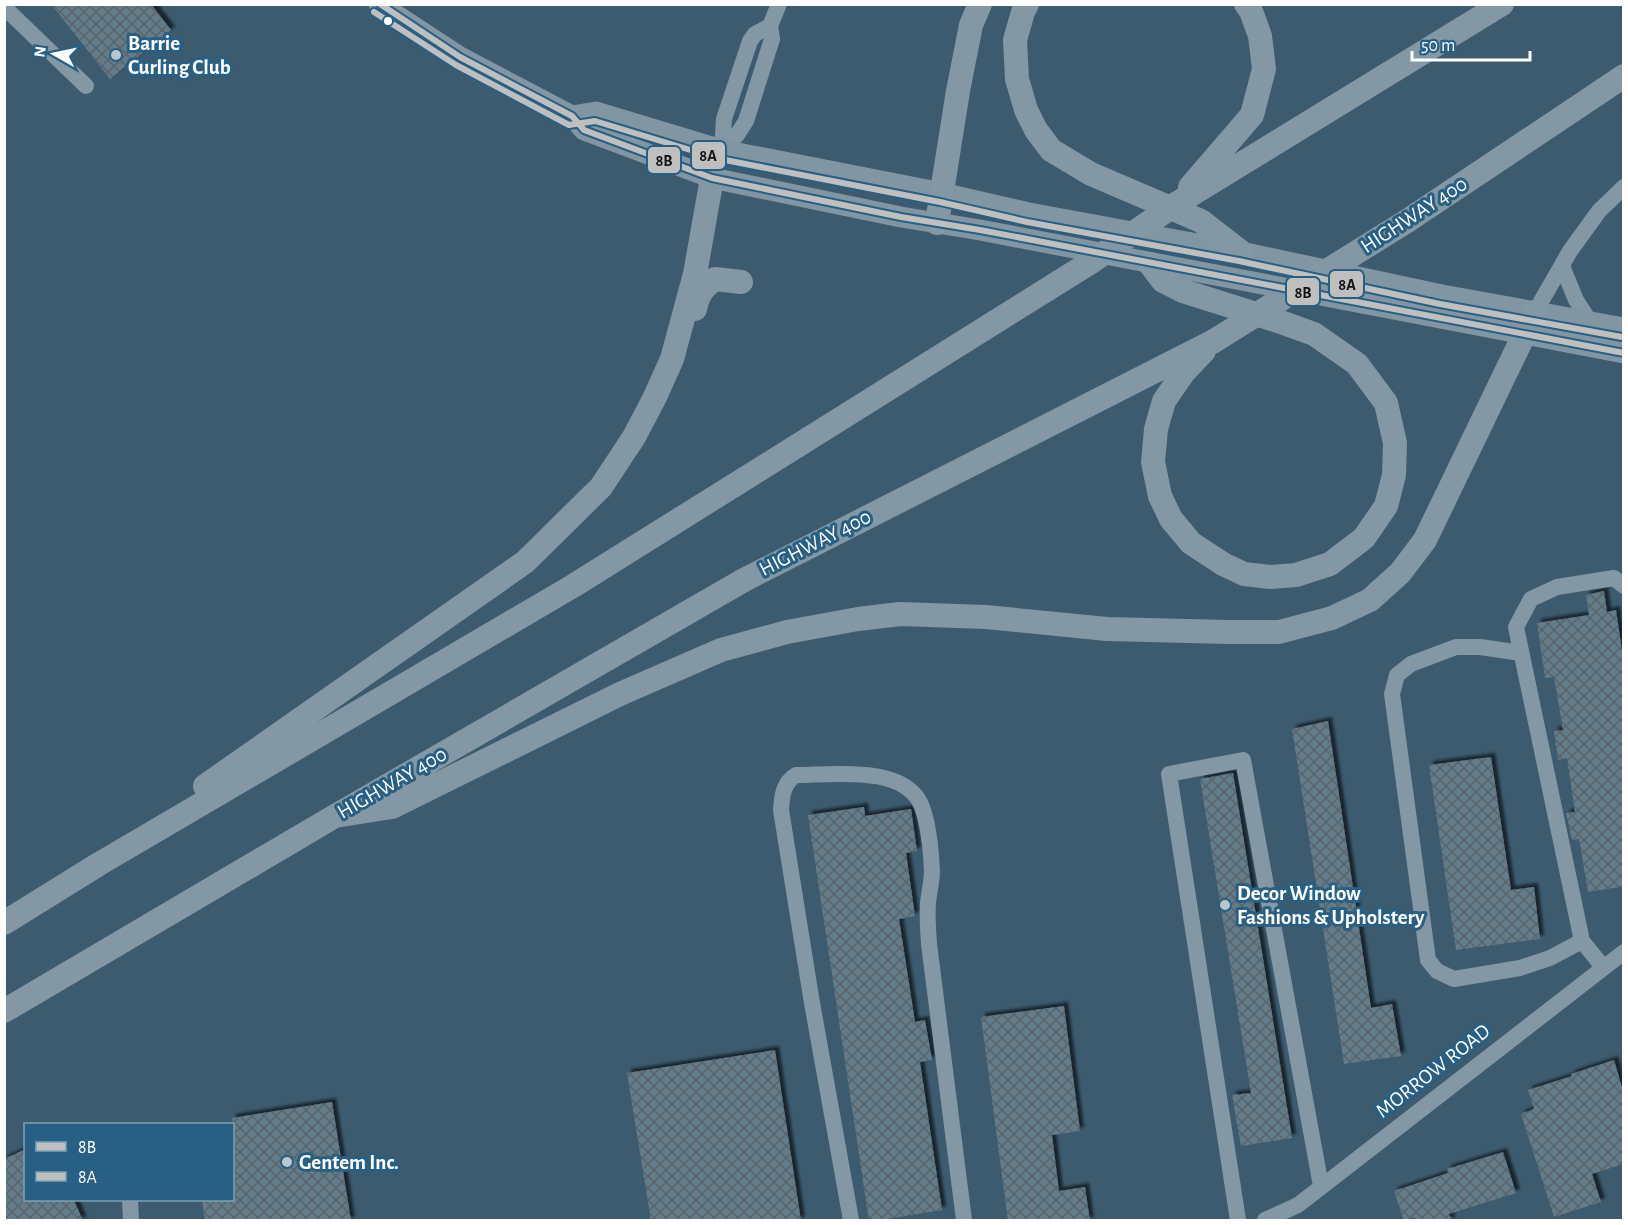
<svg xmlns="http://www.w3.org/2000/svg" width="1628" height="1225" font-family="'Alegreya Sans',sans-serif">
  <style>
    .building { fill: url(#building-cross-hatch); filter: url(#shadow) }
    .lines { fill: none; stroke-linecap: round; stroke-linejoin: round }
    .minor { stroke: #8397a5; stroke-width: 16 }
    .major { stroke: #8196a2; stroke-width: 21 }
    .highway { stroke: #8397a4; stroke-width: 24 }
    .highway-bridge { stroke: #8397a4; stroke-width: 24 }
    .bus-1-casing { stroke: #276084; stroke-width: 10 }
    .bus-2-casing { stroke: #276084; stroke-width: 10 }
    .bus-1 { stroke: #bfbfbf; stroke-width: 6 }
    .bus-2 { stroke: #bfbfbf; stroke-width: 6 }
    .bus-dot { fill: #fff; stroke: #276084; stroke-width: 2 }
    .poi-dot { fill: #bbc6cd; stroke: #276084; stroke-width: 2 }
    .labels { text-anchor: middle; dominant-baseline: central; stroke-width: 6; stroke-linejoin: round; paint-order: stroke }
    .poi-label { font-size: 21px; font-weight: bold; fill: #fff; stroke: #276084; text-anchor: start }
    .street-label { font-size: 21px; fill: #fff; stroke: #276084 }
    .line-badge { stroke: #276084; stroke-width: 2 }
    .pale-badge-label { font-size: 16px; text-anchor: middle; font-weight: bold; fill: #111 }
  </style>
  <defs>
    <pattern id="building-cross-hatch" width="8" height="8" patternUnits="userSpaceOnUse" patternTransform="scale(1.5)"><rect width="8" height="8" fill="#647b8a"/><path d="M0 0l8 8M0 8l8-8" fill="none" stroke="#58646b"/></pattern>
    <filter id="shadow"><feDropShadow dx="4" dy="-4" stdDeviation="1.5" flood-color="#0009"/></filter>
  </defs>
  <rect width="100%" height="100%" fill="#3c5b6f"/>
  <!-- building -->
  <path class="building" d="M51 4H151L171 30 110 79Z
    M1604 591 1607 612 1616 610 1623 658V884L1620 887 1588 892 1579 839 1572 840 1566 813 1575 812 1567 758 1558 760 1554 731 1563 730 1554 677 1545 678 1537 623 1589 615 1586 595Z
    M1328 721 1371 1008 1392 1004 1401 1056 1344 1064 1292 729Z
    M1491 757 1511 890 1534 887 1540 939 1456 950 1429 765Z
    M1233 773 1292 1138 1241 1146 1232 1095 1251 1093 1200 779Z
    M864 807 865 816 911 809 917 851 906 853 915 916 899 919 915 1022 925 1020 932 1060 920 1062 942 1210 875 1221H869L808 815Z
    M1064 1006 1080 1131 1052 1135 1059 1191 1085 1187 1090 1221H1008L981 1017Z
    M775 1050 801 1221H651L627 1073Z
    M1614 1060 1623 1091V1164L1592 1174 1601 1202 1554 1217 1521 1114 1534 1109 1528 1090 1572 1076 1571 1074Z
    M332 1102 351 1221H205L202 1200H232V1118Z
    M26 1149V1200H74L83 1221H4V1159Z
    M1503 1152 1516 1193 1449 1214 1452 1221H1416L1415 1217 1404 1221 1394 1191 1448 1173 1447 1169Z"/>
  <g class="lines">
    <!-- minor -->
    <path class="minor" d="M4 7 86 86
      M722 150 737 135 746 121 772 39 770 26 779 4
      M712 178 722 150 724 119 750 41 755 34 770 26
      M1562 266 1576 300 1590 322
      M1535 312 1570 251 1599 211 1624 187
      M1521 653 1480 647H1456L1411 664 1397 675 1392 694 1428 960 1437 971 1454 979 1520 968 1550 958 1582 941
      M1603 967 1582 941 1516 627 1531 599 1557 587 1614 578 1624 586
      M130 1200 131 1220
      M851 1220 812 1003 781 810C782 796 783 783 796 775 832 775 906 764 922 807 929 826 931 850 932 871 932 881 929 892 928 903 927 917 928 930 929 944L964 1220
      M1238 1220 1169 774 1243 760 1321 1186
      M1265 1220 1298 1205 1624 952"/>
    <!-- major -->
    <path class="major" d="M379 4 460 57 572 116 584 130 712 178 901 217 980 230 1624 353
      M572 116 596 112 722 150 942 193 1029 213 1241 252 1442 295 1624 328"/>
    <!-- highway -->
    <path class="highway" d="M1027 4 1023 12 1015 40 1017 79 1026 110 1036 130 1051 150 1091 174 1201 221 1241 252
      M1190 187 1252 115 1264 69 1260 36 1251 11 1246 4
      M1176 204 1502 4
      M1407 221 1624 76
      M937 223 958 91 971 25 980 4
      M1150 264 1163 281 1183 291 1278 321 1314 334 1357 364 1386 403 1395 443 1394 475 1386 506 1364 538 1330 564 1296 575 1270 577 1244 574 1223 564 1191 543 1171 519 1160 496 1153 462 1156 429 1164 401 1184 372 1204 351
      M695 309C698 295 703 287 715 279L741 282
      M205 786 525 562 601 487 634 437 654 399 672 359 695 274 712 178
      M335 816 392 807 620 694 721 650 787 632 858 619 900 614 986 617 1107 629 1228 632H1279L1332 618 1370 600 1400 573 1425 540 1535 312
      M4 923 99 864 573 586 1091 262
      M4 1011 335 816 744 580 1214 341"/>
    <!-- highway-bridge -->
    <path class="highway-bridge" d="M1091 262 1176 204
      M1214 341 1407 221"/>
    <!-- bus-1 casing -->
    <g class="bus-1-casing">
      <path id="bus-1" d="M380 4 460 57 572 116 584 130 712 178 901 217 980 230 1624 353"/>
    </g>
    <!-- bus-2 casing -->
    <g class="bus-2-casing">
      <path id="bus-2" d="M374 12 456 65 569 125 595 121 720 159 940 202 1027 222 1239 261 1440 304 1622 337"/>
    </g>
    <!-- bus-1 -->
    <use href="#bus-1" class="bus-1"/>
    <!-- bus-2 -->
    <use href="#bus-2" class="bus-2"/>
  </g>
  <!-- markers -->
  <circle class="bus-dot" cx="388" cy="21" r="5"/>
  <g class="poi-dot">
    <circle cx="116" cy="55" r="6"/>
    <circle cx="1225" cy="905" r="6"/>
    <circle cx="287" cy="1162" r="6"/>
  </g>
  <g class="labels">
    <!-- poi labels -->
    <g class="poi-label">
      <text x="128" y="43">Barrie<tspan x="128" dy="24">Curling Club</tspan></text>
      <text x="1237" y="893">Decor Window<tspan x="1237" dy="24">Fashions &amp; Upholstery</tspan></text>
      <text x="299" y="1162">Gentem Inc.</text>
    </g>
    <!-- street labels -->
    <g class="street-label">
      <text transform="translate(1414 215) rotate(-33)">HIGHWAY 400</text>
      <text transform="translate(815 543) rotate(-27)">HIGHWAY 400</text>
      <text transform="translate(392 783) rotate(-30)">HIGHWAY 400</text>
      <text transform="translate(1433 1071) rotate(-38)">MORROW ROAD</text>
    </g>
  </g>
  <g class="line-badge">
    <rect x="691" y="141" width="35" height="29" rx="6" fill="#bfbfbf"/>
    <rect x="647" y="146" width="34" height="28" rx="6" fill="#bfbfbf"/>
    <rect x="1329" y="270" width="35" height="28" rx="6" fill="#bfbfbf"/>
    <rect x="1286" y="277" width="34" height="29" rx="6" fill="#bfbfbf"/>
  </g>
  <g class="pale-badge-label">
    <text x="708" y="161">8A</text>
    <text x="664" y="166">8B</text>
    <text x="1347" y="290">8A</text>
    <text x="1303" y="298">8B</text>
  </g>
  <!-- border -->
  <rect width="1628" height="1225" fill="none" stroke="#ffffff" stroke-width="12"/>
  <!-- legend -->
  <rect x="24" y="1123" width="210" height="78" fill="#276084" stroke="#7da0b5" stroke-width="1.5"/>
  <rect x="36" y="1142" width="30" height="9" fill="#bfbfbf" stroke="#7da0b5" stroke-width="1.5"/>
  <text x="78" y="1153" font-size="18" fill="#ffffff">8B</text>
  <rect x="36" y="1172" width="30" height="9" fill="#bfbfbf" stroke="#7da0b5" stroke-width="1.5"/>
  <text x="78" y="1183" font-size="18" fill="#ffffff">8A</text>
  <!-- north arrow -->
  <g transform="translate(54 54) rotate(279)" stroke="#276084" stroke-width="4.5" paint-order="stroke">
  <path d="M0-4.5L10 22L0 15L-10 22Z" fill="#ffffff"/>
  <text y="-9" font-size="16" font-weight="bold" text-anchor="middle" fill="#ffffff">N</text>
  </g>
  <!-- scale -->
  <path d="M1412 51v9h118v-9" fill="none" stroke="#ffffff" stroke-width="3"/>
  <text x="1421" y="51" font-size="18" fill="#ffffff" stroke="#276084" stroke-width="4.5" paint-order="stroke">50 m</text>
</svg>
